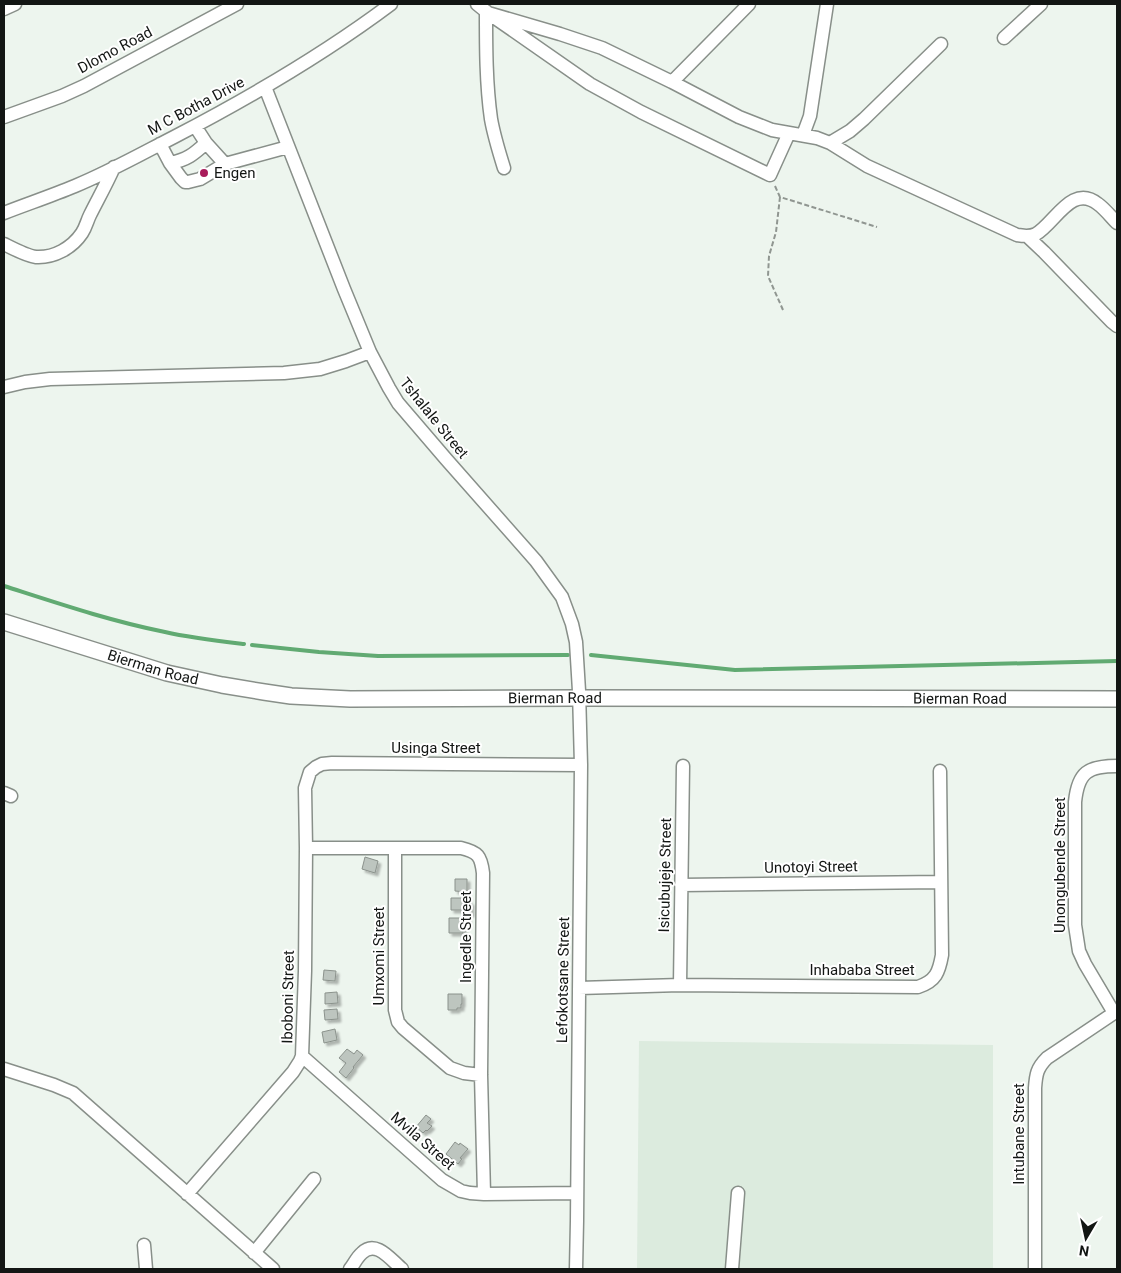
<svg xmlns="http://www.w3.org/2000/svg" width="1121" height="1273" font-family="Roboto,sans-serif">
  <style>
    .built { fill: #dcebde }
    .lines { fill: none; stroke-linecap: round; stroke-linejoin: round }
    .stream { stroke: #61aa72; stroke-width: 4 }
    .building { fill: #bdc5bf; stroke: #8b928c; filter: url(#shadow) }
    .minor-casing { stroke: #888f89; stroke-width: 15 }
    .major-casing { stroke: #888f89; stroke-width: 18 }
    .path { stroke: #909691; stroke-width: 2; stroke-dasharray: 5 2.5; stroke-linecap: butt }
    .minor { stroke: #fff; stroke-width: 12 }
    .major { stroke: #fff; stroke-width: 15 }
    .poi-dot { fill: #a91c5b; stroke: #fff; stroke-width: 2 }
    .labels { text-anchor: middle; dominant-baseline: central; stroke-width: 4; stroke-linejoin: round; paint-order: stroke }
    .street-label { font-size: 15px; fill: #131614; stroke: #fff }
    .poi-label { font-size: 15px; fill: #131614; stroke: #fff; text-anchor: start }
  </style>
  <defs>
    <filter id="shadow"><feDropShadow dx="3" dy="3" stdDeviation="1" flood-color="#0004"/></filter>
  </defs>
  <rect width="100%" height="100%" fill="#edf5ee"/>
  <!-- built -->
  <path class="built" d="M639 1041 993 1045V1269H637Z"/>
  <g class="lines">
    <!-- stream -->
    <path class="stream" d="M4 586C57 603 110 621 165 632 191 638 218 641 244 644
      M252 645 319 652 378 656 568 655
      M591 655 735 670 1117 661"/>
  </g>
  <!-- building -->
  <path class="building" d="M365 857 378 861 375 873 362 869Z
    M455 879H467V892L455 891Z
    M463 897H468V902H471V914H462V910H451V898H463Z
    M449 918H468V925H465V929H463V933H449Z
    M324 970 336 971 335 981 323 980Z
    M337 992 338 1003 325 1004V993Z
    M448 994H462V1004H461V1008H457V1010H448Z
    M337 1009 338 1019 325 1020 324 1010Z
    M335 1029 337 1040 324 1043 322 1032Z
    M347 1049 354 1054 357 1050 363 1055 353 1067 354 1068 346 1078 339 1072 346 1063 339 1058Z
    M426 1115 431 1119 427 1123 432 1126 427 1131 426 1130 423 1133 416 1127Z
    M455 1142 459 1145 460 1143 468 1149 460 1158 462 1159 458 1164 446 1154Z"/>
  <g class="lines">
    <!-- minor casing -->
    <g class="minor-casing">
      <path id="minor" d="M477 4 488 13 590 84 641 112 770 175 789 133
        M4 9 15 4
        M486 11C486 47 486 84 491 119 494 136 499 152 504 168
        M488 13 560 34 602 48 672 82 739 117 772 130 817 138 830 143 867 166 1017 235C1023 236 1030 237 1036 234 1055 223 1072 183 1098 204 1105 209 1111 217 1117 223
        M1004 38 1041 4
        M672 82 749 4
        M265 87 344 289 370 352 389 388 398 403 446 459 536 561 562 597 572 624 576 642 579 691 581 765 577 1221 576 1269
        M4 117 62 96 84 86 237 4
        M195 126 206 143 225 164
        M803 135 810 116 827 4
        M830 143 850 131 864 119 941 44
        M160 144 170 163 181 178 185 182H188L200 179 225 164 288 147
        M170 163C187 160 194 154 206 143
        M4 213C27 204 51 196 75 186 109 172 141 154 174 137 249 98 323 55 391 4
        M1027 236 1044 252 1112 322 1117 326
        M4 244C12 248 27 256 36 257 54 258 72 248 82 233 86 227 87 221 90 215 98 199 107 183 114 167
        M4 387 25 382 50 379 284 373 320 369 346 361 370 352
        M4 793 11 796
        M306 848H461C478 852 481 856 483 873L481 1075 484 1194
        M395 848V1010L398 1022 403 1028 450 1068 464 1073 481 1075
        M681 885 941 882
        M680 985 683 766
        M579 988 680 985 918 987C936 981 939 972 942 955L940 771
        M1114 1013 1085 964 1079 951 1075 925V802C1078 772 1088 766 1117 766
        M302 1056 442 1180 461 1191 470 1193 484 1194 577 1193
        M4 1069 54 1085 73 1093 273 1269
        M187 1194 293 1072 300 1061 302 1056 305 971 306 848 305 788 310 772 316 767 322 764 332 763 581 765
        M144 1245 146 1269
        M254 1253 314 1179
        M350 1269C354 1264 357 1257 362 1253 376 1239 391 1260 402 1269
        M732 1269 738 1193
        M1035 1269V1088C1036 1074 1037 1068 1047 1058L1117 1011"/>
    </g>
    <!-- major casing -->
    <g class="major-casing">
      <g id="major">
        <path id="s1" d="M4 622 167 673 222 685 264 692 291 696 350 699 579 698 1117 699"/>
      </g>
    </g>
    <!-- path -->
    <path class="path" d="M775 186 780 197 877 227
      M780 197 776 232 769 256 768 276 783 310"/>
    <!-- minor -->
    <use href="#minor" class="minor"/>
    <!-- major -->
    <use href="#major" class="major"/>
  </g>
  <!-- markers -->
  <circle class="poi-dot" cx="204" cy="173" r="5"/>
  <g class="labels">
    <!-- street labels -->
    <g class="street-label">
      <text transform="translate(115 50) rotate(-28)">Dlomo Road</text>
      <text transform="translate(196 106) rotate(-28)">M C Botha Drive</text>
      <text transform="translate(434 418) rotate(51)">Tshalale Street</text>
      <text stroke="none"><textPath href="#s1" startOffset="156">Bierman Road</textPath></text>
      <text stroke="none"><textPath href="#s1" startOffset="561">Bierman Road</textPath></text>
      <text stroke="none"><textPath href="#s1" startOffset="966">Bierman Road</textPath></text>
      <text x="436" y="748">Usinga Street</text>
      <text transform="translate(1060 865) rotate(-90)">Unongubende Street</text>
      <text transform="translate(811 867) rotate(-1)">Unotoyi Street</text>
      <text transform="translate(665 875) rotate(-89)">Isicubujeje Street</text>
      <text transform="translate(466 937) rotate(-90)">Ingedle Street</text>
      <text transform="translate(379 956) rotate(-90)">Umxomi Street</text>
      <text x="862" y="970">Inhababa Street</text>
      <text transform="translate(563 980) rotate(-89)">Lefokotsane Street</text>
      <text transform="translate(288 997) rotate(-89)">Iboboni Street</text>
      <text transform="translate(1019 1134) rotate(-90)">Intubane Street</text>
      <text transform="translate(423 1141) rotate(41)">Mvila Street</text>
    </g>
    <!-- poi labels -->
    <g class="poi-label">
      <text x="214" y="173">Engen</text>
    </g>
  </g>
  <!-- border -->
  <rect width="1121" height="1273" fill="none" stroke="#131614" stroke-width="10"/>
  <!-- north arrow -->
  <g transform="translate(1086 1238) rotate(189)" stroke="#ffffff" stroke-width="4" paint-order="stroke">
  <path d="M0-4L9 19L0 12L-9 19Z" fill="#131614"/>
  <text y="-8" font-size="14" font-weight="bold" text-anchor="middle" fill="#131614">N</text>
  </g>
</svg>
